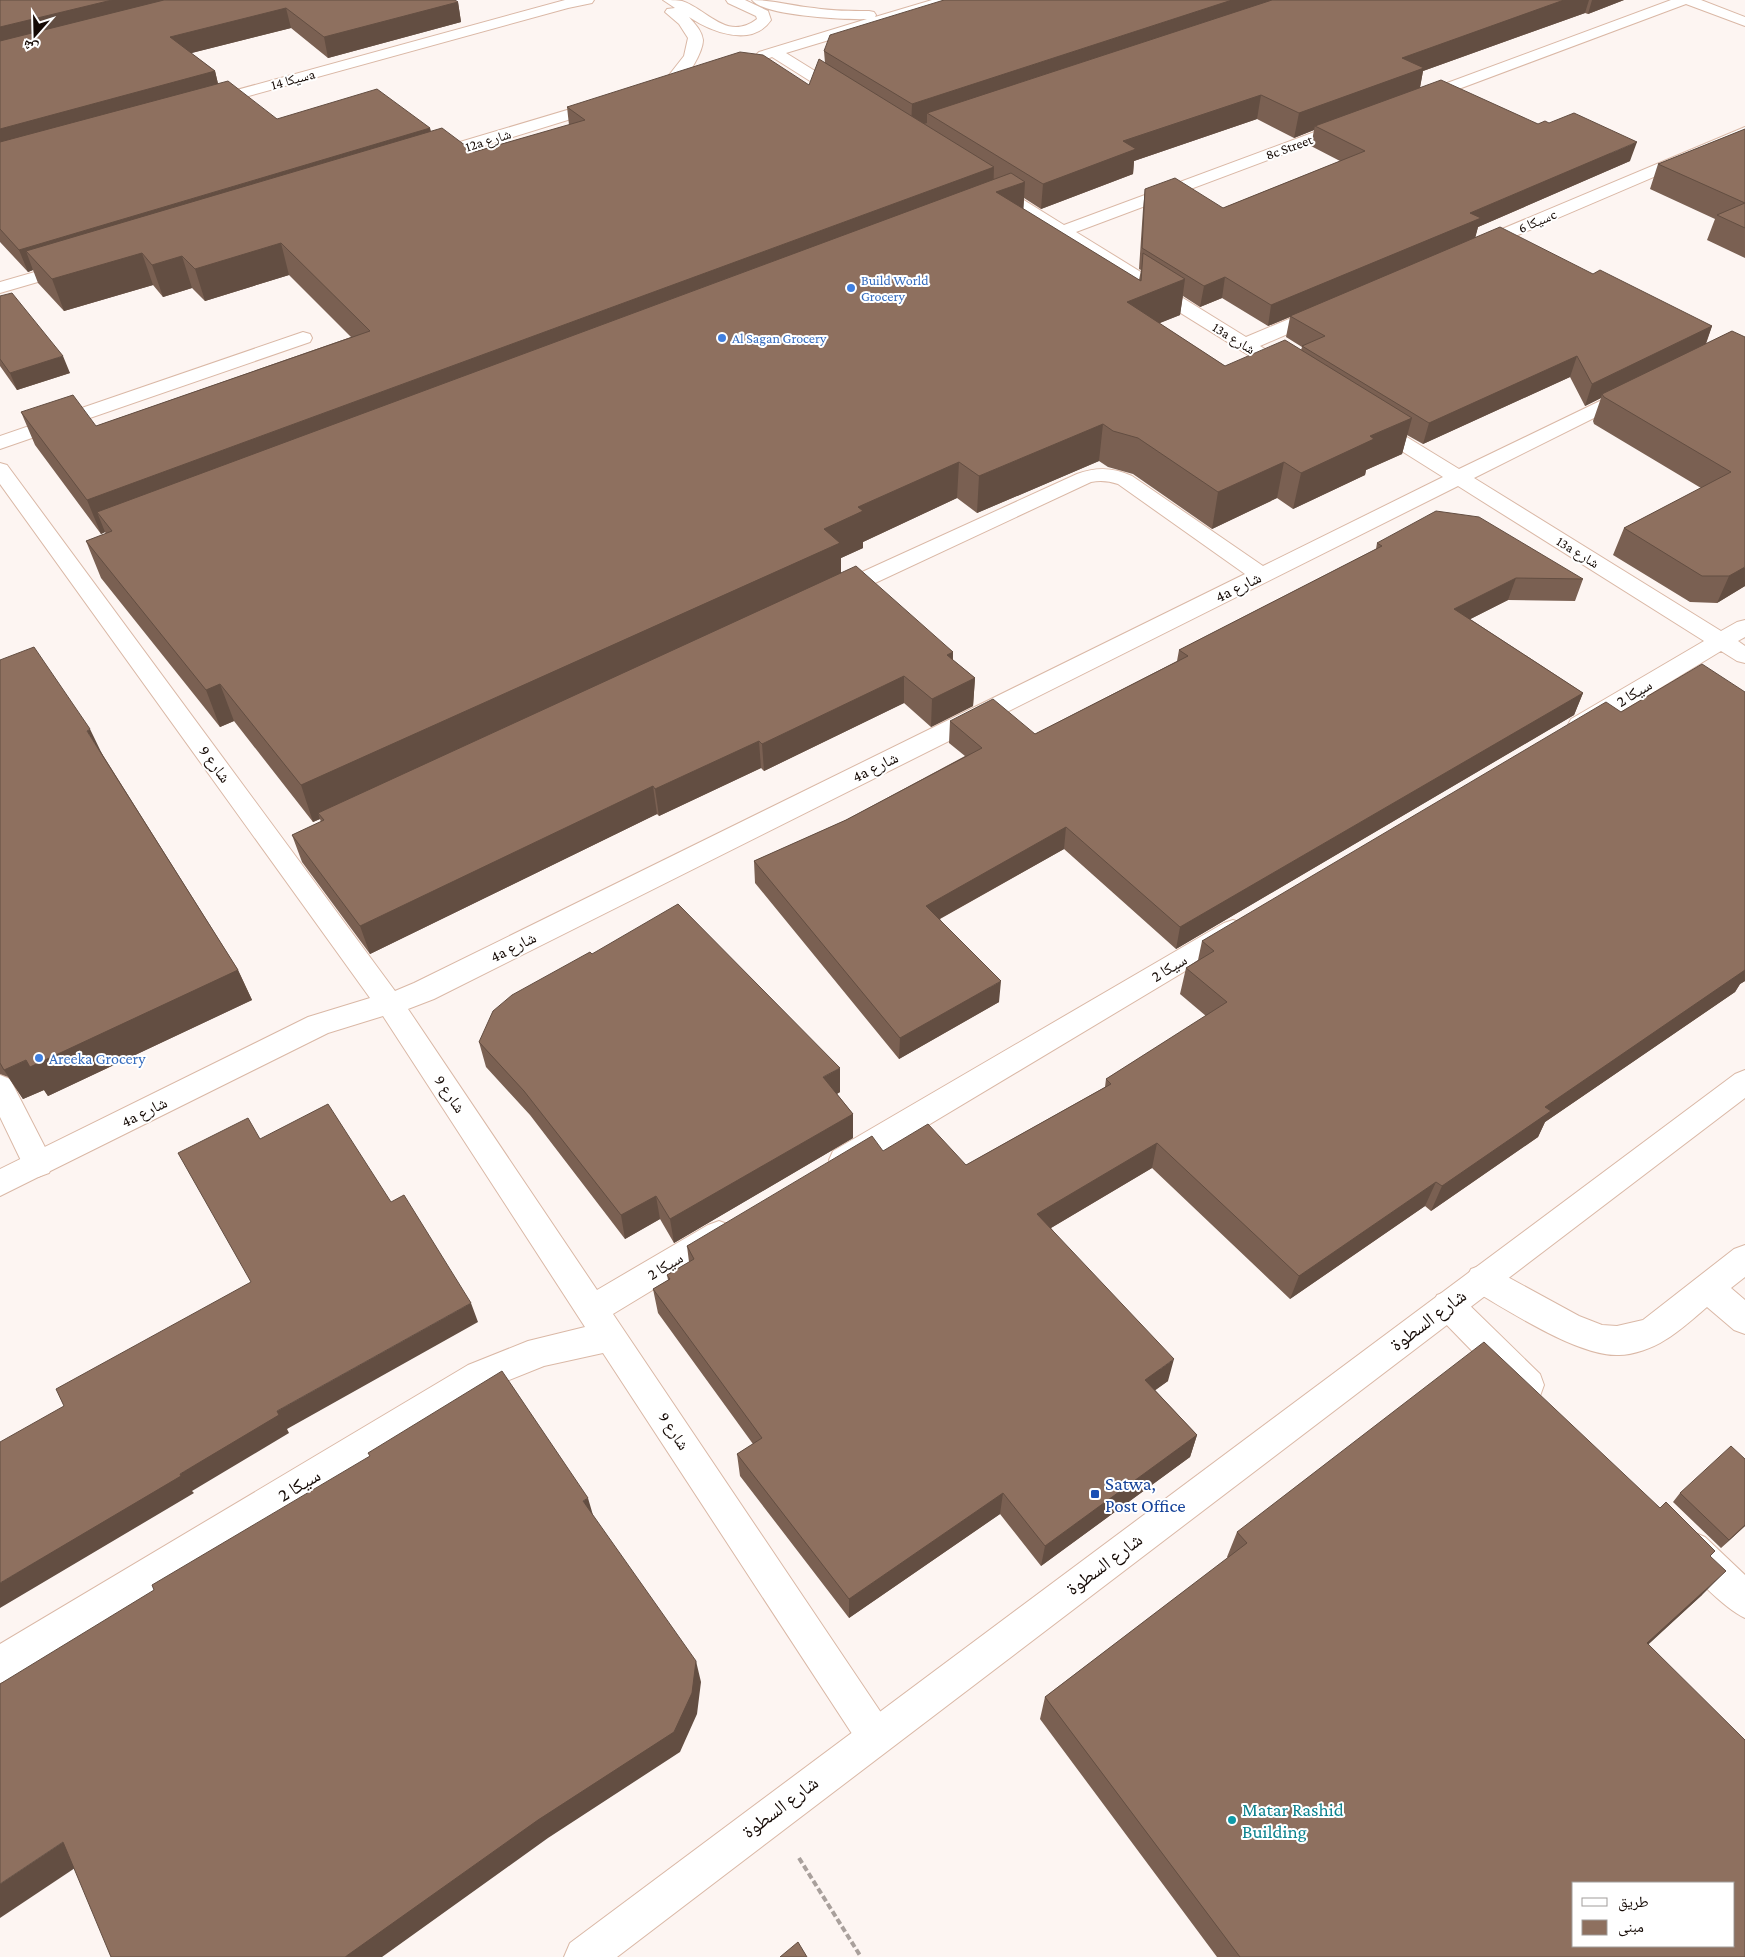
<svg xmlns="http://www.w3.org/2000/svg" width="1745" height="1957" font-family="'Crimson Pro','Noto Naskh Arabic',serif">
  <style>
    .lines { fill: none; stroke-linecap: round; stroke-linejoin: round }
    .service-casing { stroke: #dab8a6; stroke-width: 2 }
    .minor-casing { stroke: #dab8a6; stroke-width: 2 }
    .secondary-casing { stroke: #dab8a6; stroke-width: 2 }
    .path { stroke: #a9a09c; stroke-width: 4; stroke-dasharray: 6 3; stroke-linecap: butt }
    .service { fill: #fff; fill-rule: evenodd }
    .minor { fill: #fff; fill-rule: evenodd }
    .secondary { fill: #fff; fill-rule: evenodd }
    .wall { fill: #7a6052; fill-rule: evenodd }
    .shaded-wall { fill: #634e42 }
    .building { fill: #8e705f; stroke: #634e42; fill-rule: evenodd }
    .shop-dot { fill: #3f7fe0; stroke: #fff; stroke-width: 2 }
    .transit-dot { fill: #1a4fb4; stroke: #fff; stroke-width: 2 }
    .culture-dot { fill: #0f9aa8; stroke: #fff; stroke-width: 2 }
    .labels { text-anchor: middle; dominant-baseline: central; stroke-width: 4; stroke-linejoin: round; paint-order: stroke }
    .far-street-label { font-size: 14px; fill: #150a05; stroke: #fff }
    .far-shop-label { font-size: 14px; fill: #366cbe; stroke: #fff; text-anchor: start }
    .street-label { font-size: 16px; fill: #150a05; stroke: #fff }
    .shop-label { font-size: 16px; fill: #366cbe; stroke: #fff; text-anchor: start }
    .near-street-label { font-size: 19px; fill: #150a05; stroke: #fff }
    .near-transit-label { font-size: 19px; fill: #164399; stroke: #fff; text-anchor: start }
    .near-culture-label { font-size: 19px; fill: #0d838f; stroke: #fff; text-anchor: start }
  </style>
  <rect width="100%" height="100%" fill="#fdf5f2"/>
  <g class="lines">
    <!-- service casing -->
    <g class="service-casing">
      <path id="service" d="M303 332 310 334 312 338 310 342 0 449V436Z
        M0 1075 10 1079 49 1155 53 1164 49 1173 38 1177 27 1173 0 1117Z
        M1745 1245V1277L1731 1288 1745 1300V1334L1734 1330 1707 1307C1694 1318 1680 1331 1665 1340 1653 1348 1633 1355 1619 1355 1578 1357 1506 1309 1471 1289L1466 1279 1471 1269 1482 1265 1493 1269 1579 1316 1602 1325 1617 1326 1643 1320 1734 1249Z
        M1448 1291 1459 1295 1540 1374 1544 1385 1540 1396 1528 1400 1516 1396 1437 1315 1432 1305 1437 1295Z
        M1693 1532 1705 1537 1745 1575V1618C1725 1609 1684 1569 1675 1549L1681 1537Z"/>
    </g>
    <!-- minor casing -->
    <g class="minor-casing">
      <path id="minor" d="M565 0H594L592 3 568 8 212 106H200L198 103 200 100Z
        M663 0C669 0 677 0 682 1 707 9 727 42 757 19L756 16 728 3 726 0H745L768 11 771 20C752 48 711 32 689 17 695 24 702 31 703 40 703 53 686 80 676 87 672 89 668 88 664 87L662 84 684 56 688 38 679 24 665 12 667 9 675 8Z
        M752 0C773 0 793 6 814 8 832 11 851 11 869 11L874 12 876 15 875 17 932 0H954L952 3 786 53 849 92 851 95 849 98H837L772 57 764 60 759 58 756 55 759 52 867 19C846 20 764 16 752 0Z
        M1671 0H1701L1745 17V26L1686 4 1424 102H1412L1410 99 1412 96Z
        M604 99 610 101 612 104 610 107 435 161H423L421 157 423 153Z
        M1347 120 1353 122 1355 125 1353 128 1076 232 1246 337 1315 308 1322 306 1329 308 1331 312 1329 316 1260 346 1296 368 1299 372 1296 376 1289 378 1282 376 986 192 984 188 986 184H998L1064 225Z
        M1745 127V138L1483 250 1477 251 1471 250 1468 246 1471 242Z
        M73 261 79 262 82 266 79 270 0 293V282Z
        M1631 386 1638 388 1641 392 1638 396 1474 478 1721 631 1737 622 1745 620V637L1738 641 1745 646V663L1737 661 1721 651 1589 731 1580 733 1571 731 1568 725 1571 719 1704 641 1458 486 434 999 408 1009 597 1290 708 1225 719 1221 730 1225 734 1234 730 1243 613 1314 888 1723 894 1736 888 1749 875 1755 862 1749 603 1353 544 1366 492 1387 13 1678 0 1683V1644L468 1365 528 1341 585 1327 383 1016 328 1033 0 1196V1169L308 1017 370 998 0 484V463L7 465 395 991 414 983 1245 574 1118 484C1109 481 1101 480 1091 482L843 598 835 600 827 598 824 593 827 588 1077 474C1096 467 1113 467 1132 476L1263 566 1443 477 1365 428 1362 424 1365 420 1372 418 1379 420 1459 469Z
        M1233 920 1242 923 1246 930 1242 937 855 1169 844 1172 833 1169 829 1160 833 1151 1224 923Z"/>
    </g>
    <!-- secondary casing -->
    <g class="secondary-casing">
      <path id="secondary" d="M1745 1070V1098L617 1957H564L570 1943 1735 1074Z"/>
    </g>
    <!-- path -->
    <path class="path" d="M799 1858 861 1957"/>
    <!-- service -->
    <use href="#service" class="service"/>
    <!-- minor -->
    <use href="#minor" class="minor"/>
    <!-- secondary -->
    <use href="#secondary" class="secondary"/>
  </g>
  <!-- wall -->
  <path class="wall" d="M0 0 458 2 461 22 328 58 291 28 191 53 215 71 218 84 277 119 430 128 431 132 474 152 569 125 567 107 809 85 825 63 824 51 944 0H1624L1588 14 1585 13 1423 71 1420 88 1538 124 1630 161 1478 227 1475 237 1593 274 1712 326 1706 344 1732 331 1745 586 1717 603 1690 602 1613 555 1624 528 1701 488 1594 424 1593 421 1601 398 1585 406 1570 377 1423 444 1407 435 1402 454 1366 470 1365 475 1293 509 1277 498 1212 529 1133 474 1108 467 1099 461 977 513 957 498 863 542V548L841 558V573L953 652V660L975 678 973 706 931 727 904 703 764 771 761 768 659 816 657 814 370 954 302 862 292 835 321 822 320 819 313 822 234 721 220 727 101 578 86 541 106 534 105 532 101 534 35 445 21 412 96 426 351 337 289 275 205 301 192 288 163 297 153 285 64 311 38 283 33 270 28 272 0 242ZM1257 119 1294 138 1314 130 1311 146 1340 161 1223 208 1145 189 1143 209 1139 269 1141 270 1139 280 1023 209 1024 198 1041 209 1133 174 1134 161ZM1183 296 1200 307 1222 298 1268 326 1290 317 1286 337 1302 347 1301 350 1225 366 1159 323 1180 315Z
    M1745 129V258L1707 240 1715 219 1650 189 1658 164Z
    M0 296 70 373 17 390 0 366Z
    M1377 543 1583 579 1575 601 1508 600 1470 619 1583 693 1574 715 1176 949 1064 849 940 919 999 1002 899 1059 755 883 754 861 846 820 965 756 949 743 950 721 1035 734 1177 661 1179 650 1376 549Z
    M0 660 101 752 238 970 252 1000 48 1096 44 1090 23 1099 8 1077 0 1074Z
    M1745 692V981L1740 984 1735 992 1545 1122 1538 1137 1431 1211 1425 1206 1290 1299 1152 1168 1051 1228 1168 1381 1155 1390 1197 1435 1190 1457 1041 1566 1000 1514 849 1618 740 1476 737 1454 753 1444 658 1313 653 1289 668 1280 667 1275 689 1262 687 1246 883 1151 966 1165 1105 1087 1106 1079 1206 1016 1180 994 1186 968 1198 960 1202 941 1621 712Z
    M592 954 840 1092 837 1094 853 1114V1138L674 1243 660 1219 625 1239 530 1115 486 1067 479 1042Z
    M1745 1459V1526L1721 1548 1673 1502 1680 1493Z
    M1660 1508 1715 1551 1710 1556 1702 1595 1648 1644 1745 1957H1217L1040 1719 1045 1697 1228 1558 1227 1557 1237 1532Z"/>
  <!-- shaded-wall -->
  <path class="shaded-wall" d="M112 0H200L0 49V27Z
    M1232 0H1298L927 113V123L911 128 912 104Z
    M1564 0H1589L1585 13 1423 71 1419 92 1315 126 1314 130 1294 138 1299 113 1402 58Z
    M1592 0H1624L1588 14Z
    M458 2 461 22 328 58 324 37Z
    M286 8 291 28 176 57 170 37Z
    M215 71 220 92 0 152V129Z
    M1261 95 1257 119 1134 161 1133 174 1041 209 1043 184 1123 141Z
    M430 128 434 149 26 251 33 270 28 272 19 250Z
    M1637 142 1630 161 1478 227 1475 239 1268 326 1271 305 1470 213Z
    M994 167 993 198 97 512 105 532 101 534 87 500Z
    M1025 182 1023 216 996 192Z
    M281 243 289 275 205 301 195 269Z
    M142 253 153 285 64 311 52 279Z
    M182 256 192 288 163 297 152 265Z
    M1225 277 1222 298 1200 307 1204 286Z
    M1185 279 1180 315 1123 338 1127 302Z
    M1712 326 1704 348 1602 394 1601 398 1585 406 1592 384Z
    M63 356 70 373 17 390 10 373Z
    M1577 356 1570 377 1423 444 1429 423Z
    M1412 418 1402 454 1366 470 1365 475 1293 509 1301 473 1370 436Z
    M1103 424 1099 461 977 513 979 476Z
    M959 462 957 498 863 542V548L841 558V580L318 813 320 819 313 822 301 785 824 529 858 507Z
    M1284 462 1277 498 1212 529 1218 492Z
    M1745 567V586L1717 603 1729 576Z
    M1516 578 1508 600 1447 631 1454 609Z
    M953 652 952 680 947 655Z
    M904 676V703L764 771 762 744Z
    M975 678 973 706 931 727 932 699Z
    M220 684 234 721 220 727 206 690Z
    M1583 693 1574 715 1176 949 1180 927Z
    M90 729 105 760 87 731Z
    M759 741 761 768 659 816 655 789Z
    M653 786 657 814 370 954 360 926Z
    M1066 827 1064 849 925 927 926 906Z
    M1745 968V981L1740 984 1735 992 1545 1122 1538 1137 1431 1211 1442 1186 1545 1107Z
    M238 970 252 1000 48 1096 44 1090 23 1099 4 1070Z
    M1001 981 999 1002 899 1059 900 1038Z
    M840 1068V1092L824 1101 823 1077Z
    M853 1114V1138L674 1243 670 1219Z
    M1157 1143 1152 1168 1034 1238 1037 1214Z
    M1436 1182 1425 1206 1290 1299 1299 1276Z
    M656 1196 660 1219 625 1239 621 1215Z
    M471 1303 478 1322 287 1429 289 1433 192 1491 194 1493 0 1608V1583L180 1474 277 1411Z
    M1174 1359 1168 1381 1139 1402 1145 1380Z
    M1197 1435 1190 1457 1041 1566 1045 1546Z
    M1003 1493 1000 1514 849 1618V1599Z
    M588 1498 595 1522 583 1501Z
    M1745 1525V1526L1721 1548 1729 1540Z
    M1726 1571 1702 1595 1625 1666 1647 1643Z
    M696 1661 701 1682 697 1714 680 1752 548 1838 382 1957H345Z
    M63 1842 87 1860 0 1918V1884Z"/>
  <!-- building -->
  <path class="building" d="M0 0H112L0 27Z
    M164 0H455L458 2 324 37 286 8 170 37 215 71 0 129V41Z
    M944 0H1232L912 104 824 51 830 35Z
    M1272 0H1564L1402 58 1424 68 1299 113 1261 95 1123 141 1136 149 1043 184 927 113Z
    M740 52 763 55 809 85 819 59 994 167 87 500 21 412 73 395 96 426 370 331 281 243 195 269 182 256 152 265 142 253 52 279 26 251 442 128 474 152 585 120 567 107Z
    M1441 80 1538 124 1545 121 1549 123 1574 113 1637 142 1470 213 1481 218 1271 305 1225 277 1204 286 1142 248 1145 189 1175 178 1223 208 1365 151 1315 126Z
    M228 81 277 119 377 89 430 128 19 250 0 229V142Z
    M1745 129V228L1717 215 1745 203 1658 164Z
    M1011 173 1025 182 996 192 1141 281 1143 253 1185 279 1127 302 1225 366 1285 340 1412 418 1370 436 1374 439 1301 473 1284 462 1218 492 1138 438 1113 431 1103 424 979 476 959 462 858 507 863 511 824 529 840 543 301 785 220 684 206 690 86 541 112 531 97 512Z
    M1500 227 1593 274 1600 270 1712 326 1592 384 1577 356 1429 423 1302 346 1325 336 1290 316Z
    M12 293 63 356 10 373 0 359V296Z
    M1732 331 1745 337V567L1729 576H1702L1624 528 1731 472 1604 397 1602 394Z
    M1436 511 1479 517 1583 579 1516 578 1454 609 1583 693 1180 927 1066 827 926 906 1001 981 900 1038 754 861 846 820 982 748 950 721 993 699 1035 734 1188 656 1179 650 1382 546 1377 543Z
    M856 566 953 652 947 655 975 678 932 699 904 676 762 744 759 741 655 789 653 786 360 926 292 835 324 820 318 813Z
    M34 647 90 729 87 731 238 970 30 1067 26 1060 4 1070 0 1063V660Z
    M1702 664 1745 692V970L1545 1107 1551 1111 1442 1186 1436 1182 1299 1276 1157 1143 1037 1214 1174 1359 1145 1380 1197 1435 1045 1546 1003 1493 849 1599 737 1454 762 1438 653 1289 670 1279 667 1275 694 1259 687 1246 872 1136 883 1151 928 1124 966 1165 1111 1084 1106 1079 1227 1002 1186 968 1214 951 1202 941 1606 702 1621 712Z
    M678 904 840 1068 823 1077 853 1114 670 1219 656 1196 621 1215 524 1091 479 1042 493 1011 512 995 590 952 592 954Z
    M328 1104 391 1202 404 1195 471 1303 277 1411 279 1415 180 1474 181 1476 0 1583V1442L64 1406 56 1389 251 1282 178 1153 248 1118 260 1139Z
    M1484 1342 1660 1508 1666 1502 1715 1551 1710 1556 1726 1571 1647 1643 1745 1740V1957H1240L1045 1697 1247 1543 1237 1532ZM1574 1883H1734V1946H1574Z
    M502 1371 588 1498 583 1501 696 1661 692 1693 674 1732 538 1820 345 1957H111L63 1842 0 1884V1684L154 1590 152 1585 370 1456 368 1453Z
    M1731 1446 1745 1459V1525L1729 1540 1680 1493Z
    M798 1942 807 1957H780Z"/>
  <!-- markers -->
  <g class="shop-dot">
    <circle cx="851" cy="288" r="5"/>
    <circle cx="722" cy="338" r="5"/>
    <circle cx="39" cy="1058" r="5"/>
  </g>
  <rect class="transit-dot" x="1090" y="1489" width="10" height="10" rx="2.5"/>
  <circle class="culture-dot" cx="1232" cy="1820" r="5"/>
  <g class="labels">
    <!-- far-street labels -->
    <g class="far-street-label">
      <text transform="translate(293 79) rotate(-15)">سيكا 14a</text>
      <text transform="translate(488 140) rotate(-17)">12a شارع</text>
      <text transform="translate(1289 147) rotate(-20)">8c Street</text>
      <text transform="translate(1537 221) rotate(-23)">سيكا 6c</text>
      <text transform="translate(1234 338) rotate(32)">13a شارع</text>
      <text transform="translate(1578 552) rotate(32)">13a شارع</text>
    </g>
    <!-- far-shop labels -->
    <g class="far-shop-label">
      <text x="861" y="280">Build World<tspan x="861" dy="16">Grocery</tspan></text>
      <text x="732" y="338">Al Sagan Grocery</text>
    </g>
    <!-- street labels -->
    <g class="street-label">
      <text transform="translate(1238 587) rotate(-26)">4a شارع</text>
      <text transform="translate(1634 693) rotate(-31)">سيكا 2</text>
      <text transform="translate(215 764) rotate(54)">شارع 9</text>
      <text transform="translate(875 767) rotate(-26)">4a شارع</text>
      <text transform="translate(513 947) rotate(-26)">4a شارع</text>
      <text transform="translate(1169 968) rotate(-31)">سيكا 2</text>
      <text transform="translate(450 1094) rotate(56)">شارع 9</text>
      <text transform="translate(144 1112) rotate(-26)">4a شارع</text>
      <text transform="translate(665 1266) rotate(-31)">سيكا 2</text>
      <text transform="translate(674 1431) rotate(57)">شارع 9</text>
    </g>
    <!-- shop labels -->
    <g class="shop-label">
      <text x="49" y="1058">Areeka Grocery</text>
    </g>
    <!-- near-street labels -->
    <g class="near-street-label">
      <text transform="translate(1428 1320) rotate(-37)">شارع السطوة</text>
      <text transform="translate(299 1485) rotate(-31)">سيكا 2</text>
      <text transform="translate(1104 1564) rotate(-37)">شارع السطوة</text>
      <text transform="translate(780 1807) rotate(-37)">شارع السطوة</text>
    </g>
    <!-- near-transit labels -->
    <g class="near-transit-label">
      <text x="1105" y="1483">Satwa,<tspan x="1105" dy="22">Post Office</tspan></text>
    </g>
    <!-- near-culture labels -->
    <g class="near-culture-label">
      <text x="1242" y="1809">Matar Rashid<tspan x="1242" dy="22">Building</tspan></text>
    </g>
  </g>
  <!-- legend -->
  <rect x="1572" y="1882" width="162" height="65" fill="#ffffff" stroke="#a19d9b"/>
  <rect x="1582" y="1898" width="25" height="8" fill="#ffffff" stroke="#a19d9b"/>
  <text x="1618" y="1907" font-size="15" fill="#150a05">طريق</text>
  <rect x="1582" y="1920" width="25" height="15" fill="#8e705f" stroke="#a19d9b"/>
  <text x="1618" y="1932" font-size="15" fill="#150a05">مبنى</text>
  <!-- north arrow -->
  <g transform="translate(35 35) rotate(200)" stroke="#ffffff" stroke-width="4" paint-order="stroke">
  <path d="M0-4L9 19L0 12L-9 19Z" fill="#150a05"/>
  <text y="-8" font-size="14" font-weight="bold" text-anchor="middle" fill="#150a05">ش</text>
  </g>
</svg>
